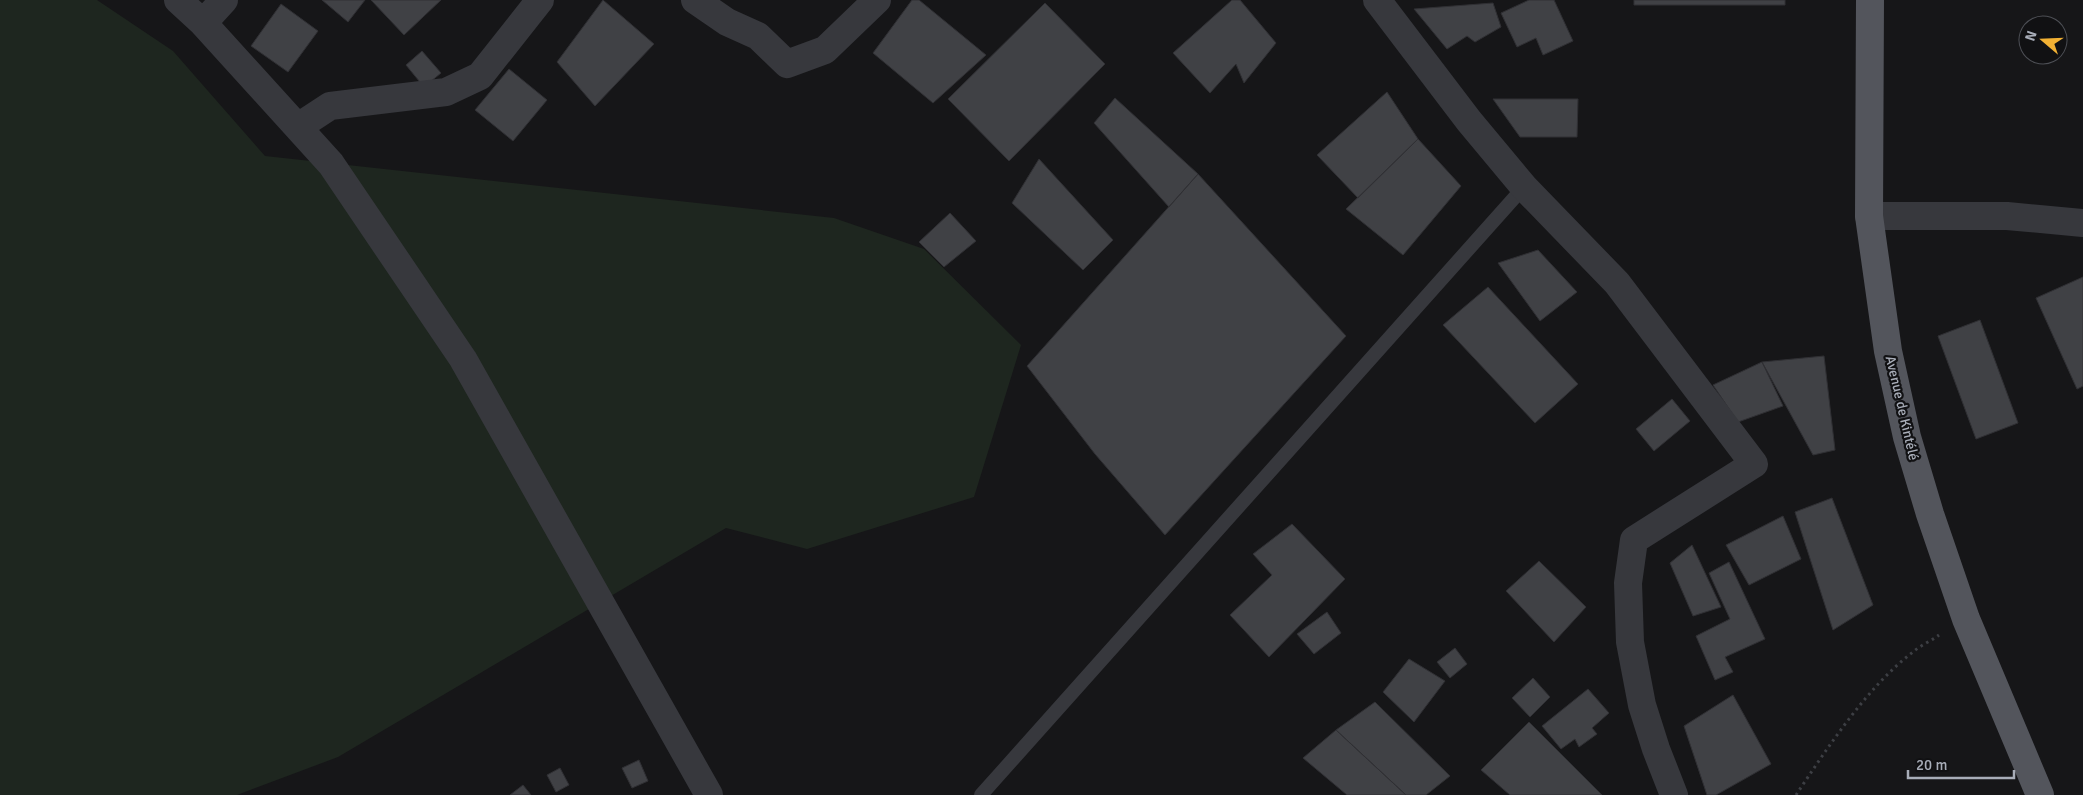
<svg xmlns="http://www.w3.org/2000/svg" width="2083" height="795" font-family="Signika,sans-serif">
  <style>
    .green { fill: #1e261f }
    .building { fill: #404145; stroke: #303034 }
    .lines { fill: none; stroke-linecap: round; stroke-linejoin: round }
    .path { stroke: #3d3f44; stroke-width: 3; stroke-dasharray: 2.5 4; stroke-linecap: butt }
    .service { stroke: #37383d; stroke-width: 14 }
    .minor { stroke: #37383d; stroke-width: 28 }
    .primary { stroke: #53555c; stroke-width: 28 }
    .labels { text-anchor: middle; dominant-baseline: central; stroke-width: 4.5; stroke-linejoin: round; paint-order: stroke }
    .street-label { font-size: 14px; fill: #a8adb8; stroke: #111113 }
  </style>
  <rect width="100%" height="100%" fill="#161618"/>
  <!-- green -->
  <path class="green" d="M0 0H97L173 51 265 156 834 218 924 249 1021 345 974 497 807 549 726 528 338 757 237 795H0Z"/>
  <!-- building -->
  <path class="building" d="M322 0H365L348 22Z
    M371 0H441L404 35Z
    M603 0 654 44 595 106 557 62Z
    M912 0H919L986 55 933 103 873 53Z
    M1232 0H1240L1276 43 1244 83 1236 64 1210 93 1173 53Z
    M1529 0H1554L1573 41 1543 55 1536 38 1517 47 1501 13Z
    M1634 0H1785V5H1634Z
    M1045 3 1105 64 1009 161 948 99Z
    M1493 3 1501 27 1475 42 1467 36 1447 49 1414 9Z
    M281 4 318 31 288 72 251 46Z
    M422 51 441 73 424 87 406 65Z
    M509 69 547 100 513 141 475 110Z
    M1387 92 1418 139 1358 198 1317 155Z
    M1115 98 1198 174 1169 207 1094 123Z
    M1493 99H1578L1577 137H1520Z
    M1418 139 1461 186 1403 255 1346 209Z
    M1039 159 1113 240 1083 270 1012 203Z
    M1198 174 1346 336 1165 535 1095 454 1027 366Z
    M950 213 976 241 944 267 919 242Z
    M1538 250 1577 292 1540 321 1498 263Z
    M2083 277V386L2077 389 2036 298Z
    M1488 287 1578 384 1535 423 1443 325Z
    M1980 320 2018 423 1976 439 1938 336Z
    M1824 356 1835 450 1813 455 1762 362Z
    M1762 362 1783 406 1738 422 1713 385Z
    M1672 399 1690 421 1654 451 1636 429Z
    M1832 498 1873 605 1833 630 1795 512Z
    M1783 516 1801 559 1749 585 1726 545Z
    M1292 524 1345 579 1269 657 1230 615 1272 575 1253 554Z
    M1692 545 1721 607 1693 616 1670 563Z
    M1539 561 1586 607 1554 642 1506 591Z
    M1729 562 1765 639 1725 657 1733 672 1715 680 1696 636 1730 619 1709 573Z
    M1327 612 1341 633 1314 654 1297 634Z
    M1455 648 1467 664 1450 678 1437 662Z
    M1409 659 1445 681 1414 722 1383 692Z
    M1533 678 1550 697 1530 717 1512 698Z
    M1588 689 1609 713 1592 728 1597 734 1579 747 1575 739 1561 749 1542 726Z
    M1733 695 1771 764 1716 795H1707L1684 726Z
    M1375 702 1450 776 1426 795H1406L1336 730Z
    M1529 722 1602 795H1510L1481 770Z
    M1336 730 1406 795H1347L1303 758Z
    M639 760 648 781 632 788 622 768Z
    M560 768 569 785 556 792 547 775Z
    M523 785 531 795H510Z"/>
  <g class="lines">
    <!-- path -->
    <path class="path" d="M1796 795C1828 747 1867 687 1913 652 1921 645 1931 641 1939 635"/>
    <!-- service -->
    <path class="service" d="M981 795 1524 187"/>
    <!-- minor -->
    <path class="minor" d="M178 0 203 23 331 164 463 359 709 795
      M695 0 727 22 758 36 787 64 825 50 877 0
      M1377 0 1469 121 1524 187 1617 283 1754 464 1634 540 1628 583 1630 642 1642 705 1656 749 1674 795
      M203 23 224 0
      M298 127 330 106 446 92 480 76 540 0
      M1869 216H2007L2083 223"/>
    <!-- primary -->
    <path class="primary" d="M1870 0 1869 216 1888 351 1907 437 1930 514 1966 619 2040 795"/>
  </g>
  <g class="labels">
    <!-- street labels -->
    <g class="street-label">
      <text transform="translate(1902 408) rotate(77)">Avenue de Kintélé</text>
    </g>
  </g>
  <!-- north arrow -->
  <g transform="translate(2043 40) rotate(289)"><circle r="24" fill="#111113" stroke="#4d4f55"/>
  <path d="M0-4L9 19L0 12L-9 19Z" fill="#f2b134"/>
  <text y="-8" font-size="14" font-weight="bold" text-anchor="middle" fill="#a8adb8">N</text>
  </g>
  <!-- scale -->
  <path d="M1908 770v8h106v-8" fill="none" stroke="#a8adb8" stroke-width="2.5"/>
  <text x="1916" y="770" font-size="15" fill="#a8adb8" stroke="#111113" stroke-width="4" paint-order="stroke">20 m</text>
</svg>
